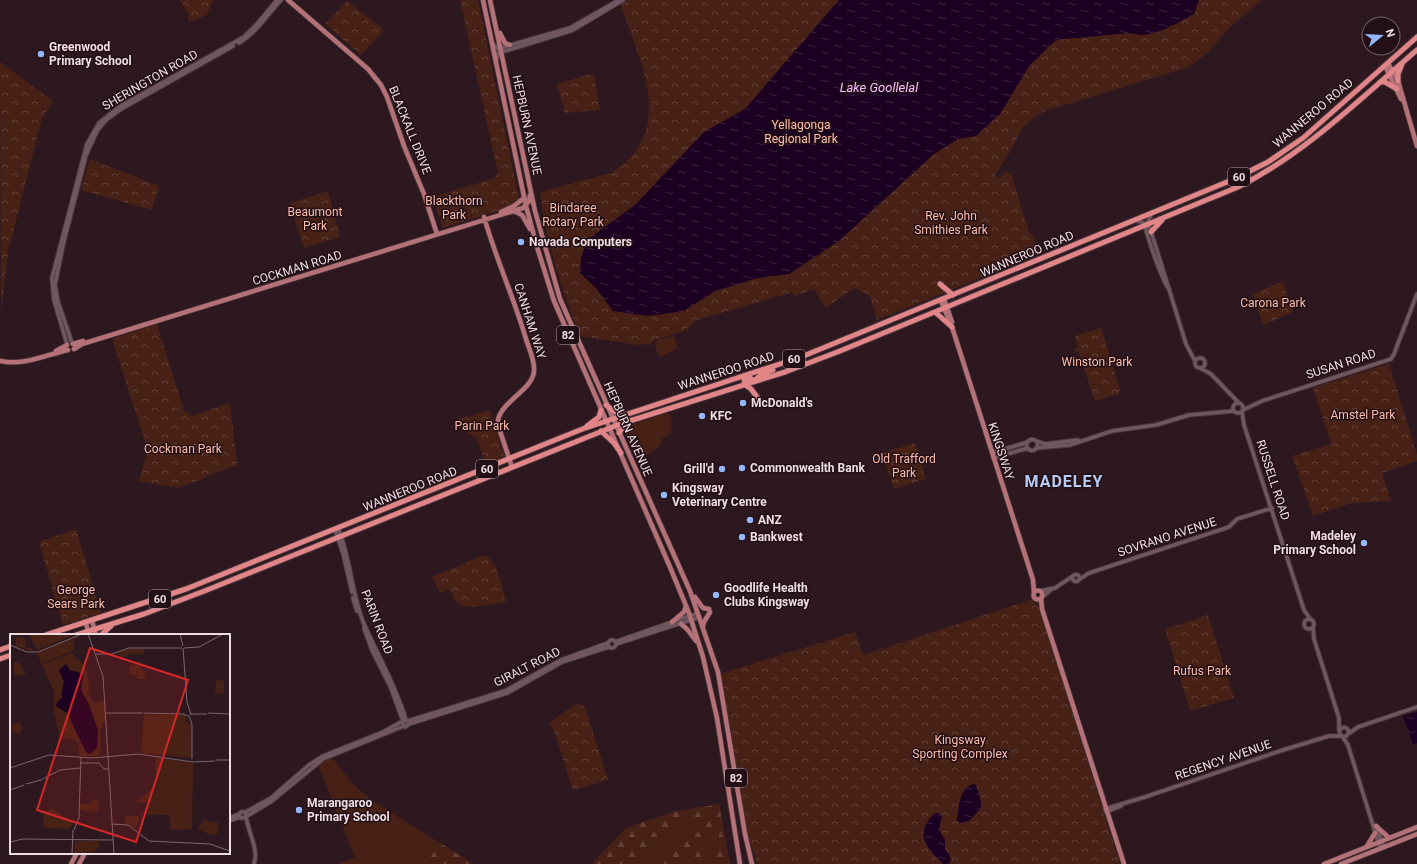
<svg xmlns="http://www.w3.org/2000/svg" width="1417" height="864" font-family="Roboto,sans-serif">
  <style>
    .green { fill: #482116 }
    .forest { fill: url(#forest-firs) }
    .park { fill: url(#park-crowns) }
    .water { fill: url(#water-ripples) }
    .lines { fill: none; stroke-linecap: round; stroke-linejoin: round }
    .minor-casing { stroke: #453439; stroke-width: 5.5 }
    .major-casing { stroke: #453439; stroke-width: 6 }
    .highway-casing { stroke: #453439; stroke-width: 7 }
    .minor { stroke: #70565e; stroke-width: 3.5 }
    .major { stroke: #b47278; stroke-width: 4.5 }
    .highway { stroke: #e18589; stroke-width: 5 }
    .poi-dot { fill: #95b7fd; stroke: #230f16; stroke-width: 1.5 }
    .labels { text-anchor: middle; dominant-baseline: central; stroke-width: 3; stroke-linejoin: round; paint-order: stroke }
    .shield { fill: #230f16; stroke: #b1a0a6; stroke-width: 1 }
    .shield-label { font-size: 11px; font-weight: bold; fill: #eedee3 }
    .poi-label { font-size: 12px; font-weight: bold; fill: #eedee3; stroke: #230f16; text-anchor: start }
    .street-label { font-size: 12px; fill: #eedee3; stroke: #230f16 }
    .park-label { font-size: 12px; fill: #fcbcaa; stroke: #230f16 }
    .water-label { font-size: 13px; font-style: italic; fill: #f4bdff; stroke: #230f16 }
    .district-label { font-size: 16px; font-weight: bold; letter-spacing: 1px; fill: #b8cbf3; stroke: #230f16 }
    .inset-road { fill: none; stroke: #7b676d; stroke-width: 1 }
    .view { fill: #d62828; fill-opacity: 0.15; stroke: #d62828; stroke-width: 2 }
    .inset-edge { fill: none; stroke: #eedee3; stroke-width: 2 }
  </style>
  <defs>
    <pattern id="forest-firs" width="22" height="20" patternUnits="userSpaceOnUse"><rect width="22" height="20" fill="#482116"/><path d="M5 1l3.5 6h-7zM16 11l3.5 6h-7z" fill="#634138"/></pattern>
    <pattern id="park-crowns" width="20" height="18" patternUnits="userSpaceOnUse"><rect width="20" height="18" fill="#482116"/><path d="M2 6a3 3 0 1 1 6 0M12 15a3 3 0 1 1 6 0" fill="none" stroke="#634138"/></pattern>
    <pattern id="water-ripples" width="26" height="14" patternUnits="userSpaceOnUse"><rect width="26" height="14" fill="#1b0021"/><path d="M2 4q2-2 4 0t4 0M15 11q2-2 4 0t4 0" fill="none" stroke="#3c2541"/></pattern>
  </defs>
  <rect width="100%" height="100%" fill="#2e181f"/>
  <!-- green -->
  <path class="green" d="M674 336 678 348 663 356 658 355 655 345 658 340Z
    M667 413C674 417 671 427 670 434L662 439 660 446 646 456 637 460 626 436 625 429 631 425Z
    M330 758 335 761 351 782 370 799 473 864H338L355 858 318 764Z
    M719 804 730 864H592L626 828 673 812Z"/>
  <!-- forest -->
  <path class="forest" d="M719 804 730 864H714V853L721 828 714 825 707 840 699 864H690L696 854 687 847 673 864H657C666 851 679 848 686 837 696 837 702 829 696 820L688 817 656 839 637 864H592L626 828 673 812Z
    M440 843 473 864H435L429 859Z"/>
  <!-- park -->
  <path class="park" d="M180 0H213L207 15 189 22 188 13Z
    M460 0H478L520 204 443 228 433 197 495 178 498 173Z
    M624 0H1262L1231 26 1208 52 1189 67 1045 111C1019 125 1022 131 1008 155 1004 162 999 168 995 175L999 179 1005 172H1008L1012 176 1029 233 1033 235 1039 254 877 320 870 296 854 288 826 308 814 289 794 296 793 292 697 320 684 331 654 340 649 345 643 344 638 345 580 336C562 289 546 242 540 192L611 173C678 132 640 62 621 5Z
    M347 1 384 30 361 55 325 24Z
    M0 62 53 101 42 118 8 252 1 312Z
    M594 73 600 110 565 113 557 84Z
    M90 159 159 186 152 210 81 190Z
    M328 191 340 237 304 248 290 203Z
    M1283 281 1293 312 1263 325 1253 294Z
    M157 324 184 411 192 416 230 403 237 465 178 488 139 481 148 451 112 339Z
    M1101 328 1121 393 1095 401 1079 353 1073 349 1078 347 1075 336Z
    M1389 364 1417 455V461L1382 473 1391 501 1351 503 1313 516 1292 456 1331 444 1313 388Z
    M490 410 505 458 486 465 477 438 455 426 454 421Z
    M915 443 926 479 894 489 882 453Z
    M76 529 101 613 63 625 39 542Z
    M484 555C499 562 502 588 506 602 496 604 467 610 458 604 454 601 453 595 451 591L448 590 440 593 432 577Z
    M1033 599 1040 611 1120 864H758L749 839 720 674 855 632 863 655Z
    M1208 615 1234 698 1190 711 1165 629Z
    M578 703 585 707 608 780 573 790 554 731 549 723Z"/>
  <!-- water -->
  <path class="water" d="M839 0H1199L1194 14C1175 24 1151 40 1129 33L1056 40 1030 65 1000 114 976 136 958 139 934 154 839 241 789 274 758 278 715 291 684 311 648 316 613 311 596 288 580 273 581 258 587 240 635 205 704 132 745 109Z
    M1417 712V743L1413 745 1403 716Z
    M974 784 976 785 981 801V808L969 821 960 823 957 820C959 808 959 787 974 784Z
    M937 813 942 815 939 830 945 840V849L949 854 951 860 948 864H943C931 852 916 839 928 821 930 817 933 814 937 813Z"/>
  <g class="lines">
    <!-- minor casing -->
    <g class="minor-casing">
      <path id="minor" d="M239 43C257 32 267 15 281 0
        M493 44 498 49 505 51 573 30 623 0
        M497 59 498 53 504 47 570 28 619 0
        M1152 213C1150 218 1147 222 1146 228 1146 234 1164 285 1169 289
        M1135 220 1144 223 1150 228 1186 344 1195 361
        M72 343 58 302 55 285 63 245 86 155 97 131 106 120 121 109 233 46
        M67 344 54 300 52 278 87 144 99 123 119 107 244 37 257 24 277 0
        M1195 363a5 5 0 1 1 10 0a5 5 0 1 1-10 0Z
        M1200 368 1211 374 1239 403
        M1233 408a5 5 0 1 1 10 0a5 5 0 1 1-10 0Z
        M1243 410 1262 401 1391 359 1394 354 1417 294
        M1242 411 1244 425 1304 610 1311 620
        M1026.5 445a5.5 5.5 0 1 1 11 0a5.5 5.5 0 1 1-11 0Z
        M1036 441 1045 444 1078 440
        M1036 448 1070 445 1112 431 1156 425 1189 415 1234 411
        M992 453 1028 442
        M993 458 1028 448
        M338 528C351 559 351 593 364 624 378 656 396 686 406 720
        M335 530 343 553 352 592
        M1072.5 578a3.5 3.5 0 1 1 7 0a3.5 3.5 0 1 1-7 0Z
        M1080 579 1089 573 1229 527 1237 519 1272 508
        M1040 591 1055 588 1073 576
        M1042 597 1052 589
        M353 598 357 611
        M1304 624a5 5 0 1 1 10 0a5 5 0 1 1-10 0Z
        M1313 627 1314 639 1339 718V730
        M364 628 372 650 391 688 403 721
        M608 644a4 4 0 1 1 8 0a4 4 0 1 1-8 0Z
        M615 642 698 613
        M616 644 700 617
        M408 721 505 691 561 660 608 643
        M409 724 507 693 562 662 609 647
        M1339.5 732a4.5 4.5 0 1 1 9 0a4.5 4.5 0 1 1-9 0Z
        M1348 734 1358 727 1417 707
        M1342 736 1348 745 1380 848
        M1105 809 1145 797 1283 750 1329 736H1341
        M246 812V817L241 818 239 815 241 812H246L271 798 309 765 323 756 383 732 405 720 408 721 409 724 405 727 402 722
        M1106 812 1121 806
        M246 816C248 833 259 848 254 864
        M247 816 272 801 323 759 404 726
        M229 818 239 814
        M229 821 240 817
        M1377 828 1384 847"/>
    </g>
    <!-- major casing -->
    <g class="major-casing">
      <path id="major" d="M288 0 368 69 381 85 387 97 404 146 424 194 437 234
        M483 0 526 206 538 250 554 301 670 567 689 613 703 657 717 718 740 864
        M490 0 535 211 560 299 690 591 718 672 745 834 752 864
        M500 33 505 43 510 45
        M1388 63 1398 81 1417 146
        M1385 66 1401 99
        M514 211 522 215 530 229
        M501 212 514 206 524 198
        M484 217C496 259 514 298 526 339 529 349 535 360 534 371 533 391 495 404 498 425L512 467
        M944 299 952 322
        M941 301 952 327 1026 558 1033 580 1034 593
        M73 344 83 341
        M74 349 82 344 523 208 529 201 530 195
        M56 351 67 345
        M0 361C24 366 45 355 68 350
        M1033.5 595a4.5 4.5 0 1 1 9 0a4.5 4.5 0 1 1-9 0Z
        M695 597 703 608 709 609
        M1041 598 1042 609 1124 864
        M92 621 96 635
        M672 622 684 612 686 606
        M86 623 89 635
        M681 624 687 629 696 641
        M703 626 704 622 710 612
        M1376 826 1389 838
        M1367 846 1375 833
        M71 864 77 853
        M79 864 85 853
        M1324 864 1417 827
        M1341 864 1417 834"/>
    </g>
    <!-- highway casing -->
    <g class="highway-casing">
      <path id="highway" d="M1398 81V74L1402 64
        M1380 82H1385L1397 89
        M1151 232 1162 220
        M940 284 953 295
        M935 312 952 327
        M744 380 750 378 754 381 761 375 773 370
        M744 384 751 389 761 402
        M606 405 621 416
        M587 426 599 417 601 410
        M601 431 614 443 621 453
        M619 433 628 421
        M46 635 186 589 585 428 801 357 1232 180 1268 162 1303 138 1417 37
        M76 635 144 614 207 590 620 424 785 372 840 351 1238 187C1306 153 1360 99 1417 50
        M101 635 111 626
        M0 650 11 646
        M0 659 11 655"/>
    </g>
    <!-- minor -->
    <use href="#minor" class="minor"/>
    <!-- major -->
    <use href="#major" class="major"/>
    <!-- highway -->
    <use href="#highway" class="highway"/>
  </g>
  <!-- markers -->
  <g class="poi-dot">
    <circle cx="41" cy="54" r="4"/>
    <circle cx="521" cy="242" r="4"/>
    <circle cx="743" cy="403" r="4"/>
    <circle cx="702" cy="416" r="4"/>
    <circle cx="742" cy="468" r="4"/>
    <circle cx="722" cy="469" r="4"/>
    <circle cx="664" cy="495" r="4"/>
    <circle cx="750" cy="520" r="4"/>
    <circle cx="742" cy="537" r="4"/>
    <circle cx="1364" cy="543" r="4"/>
    <circle cx="716" cy="595" r="4"/>
    <circle cx="299" cy="810" r="4"/>
  </g>
  <g class="labels">
    <!-- shield labels -->
    <g class="shield">
      <rect x="1228" y="168" width="22" height="18" rx="3"/>
      <rect x="557" y="326" width="22" height="18" rx="3"/>
      <rect x="783" y="350" width="22" height="18" rx="3"/>
      <rect x="476" y="460" width="22" height="18" rx="3"/>
      <rect x="149" y="590" width="22" height="18" rx="3"/>
      <rect x="725" y="769" width="22" height="18" rx="3"/>
    </g>
    <g class="shield-label">
      <text x="1239" y="177">60</text>
      <text x="568" y="335">82</text>
      <text x="794" y="359">60</text>
      <text x="487" y="469">60</text>
      <text x="160" y="599">60</text>
      <text x="736" y="778">82</text>
    </g>
    <!-- poi labels -->
    <g class="poi-label">
      <text x="49" y="47">Greenwood<tspan x="49" dy="14">Primary School</tspan></text>
      <text x="529" y="242">Navada Computers</text>
      <text x="751" y="403">McDonald's</text>
      <text x="710" y="416">KFC</text>
      <text x="750" y="468">Commonwealth Bank</text>
      <text x="714" y="469" text-anchor="end">Grill'd</text>
      <text x="672" y="488">Kingsway<tspan x="672" dy="14">Veterinary Centre</tspan></text>
      <text x="758" y="520">ANZ</text>
      <text x="1356" y="536" text-anchor="end">Madeley<tspan x="1356" dy="14">Primary School</tspan></text>
      <text x="750" y="537">Bankwest</text>
      <text x="724" y="588">Goodlife Health<tspan x="724" dy="14">Clubs Kingsway</tspan></text>
      <text x="307" y="803">Marangaroo<tspan x="307" dy="14">Primary School</tspan></text>
    </g>
    <!-- street labels -->
    <g class="street-label">
      <text transform="translate(150 80) rotate(-30)">SHERINGTON ROAD</text>
      <text transform="translate(1313 113) rotate(-40)">WANNEROO ROAD</text>
      <text transform="translate(527 125) rotate(78)">HEPBURN AVENUE</text>
      <text transform="translate(410 130) rotate(68)">BLACKALL DRIVE</text>
      <text transform="translate(1027 254) rotate(-23)">WANNEROO ROAD</text>
      <text transform="translate(297 268) rotate(-17)">COCKMAN ROAD</text>
      <text transform="translate(530 321) rotate(72)">CANHAM WAY</text>
      <text transform="translate(1341 364) rotate(-18)">SUSAN ROAD</text>
      <text transform="translate(726 371) rotate(-18)">WANNEROO ROAD</text>
      <text transform="translate(628 429) rotate(66)">HEPBURN AVENUE</text>
      <text transform="translate(1001 451) rotate(72)">KINGSWAY</text>
      <text transform="translate(1273 480) rotate(72)">RUSSELL ROAD</text>
      <text transform="translate(410 489) rotate(-22)">WANNEROO ROAD</text>
      <text transform="translate(1167 537) rotate(-18)">SOVRANO AVENUE</text>
      <text transform="translate(377 622) rotate(69)">PARIN ROAD</text>
      <text transform="translate(527 667) rotate(-27)">GIRALT ROAD</text>
      <text transform="translate(1223 760) rotate(-19)">REGENCY AVENUE</text>
    </g>
    <!-- park labels -->
    <g class="park-label">
      <text x="801" y="125">Yellagonga<tspan x="801" dy="14">Regional Park</tspan></text>
      <text x="454" y="201">Blackthorn<tspan x="454" dy="14">Park</tspan></text>
      <text x="573" y="208">Bindaree<tspan x="573" dy="14">Rotary Park</tspan></text>
      <text x="315" y="212">Beaumont<tspan x="315" dy="14">Park</tspan></text>
      <text x="951" y="216">Rev. John<tspan x="951" dy="14">Smithies Park</tspan></text>
      <text x="1273" y="303">Carona Park</text>
      <text x="1097" y="362">Winston Park</text>
      <text x="1363" y="415">Amstel Park</text>
      <text x="482" y="426">Parin Park</text>
      <text x="183" y="449">Cockman Park</text>
      <text x="904" y="459">Old Trafford<tspan x="904" dy="14">Park</tspan></text>
      <text x="76" y="590">George<tspan x="76" dy="14">Sears Park</tspan></text>
      <text x="1202" y="671">Rufus Park</text>
      <text x="960" y="740">Kingsway<tspan x="960" dy="14">Sporting Complex</tspan></text>
    </g>
    <!-- water labels -->
    <g class="water-label">
      <text x="879" y="87">Lake Goollelal</text>
    </g>
    <!-- district labels -->
    <g class="district-label">
      <text x="1064" y="481">MADELEY</text>
    </g>
  </g>
  <!-- overview -->
  <g transform="translate(10 634)">
    <rect width="220" height="220" fill="#2e181f"/>
    <path d="M146 124 176 128 171 196H160V181H138V168H126L147 150Z" fill="#482116"/>
    <path d="M1.5 94a5.5 5.5 0 1 1 11 0a5.5 5.5 0 1 1-11 0ZM146 124 183 129 182 195 160 196 164 177 167 191 164 186 163 193 170 194 169 158 167 175 165 161 158 166 151 167 156 166 166 158 156 164 144 165 165 157 163 155 156 159 145 162 163 155 144 159 156 148 141 159 140 157 148 146 145 135ZM151 128 163 140 170 136 164 142 163 153 162 141 159 139 161 142 159 151ZM164 165 161 189 160 181H138L139 167 145 180 150 178 160 181 157 172 153 171 162 166 159 175 161 178ZM65 207H89V212L83 220H64Z" fill="#482116" fill-rule="evenodd"/>
    <path d="M19 0H65L27 16ZM7 2 15 5 16 14H22V17L5 12ZM67 3 64 6V16L32 30 27 19ZM115 15H134V17L133 20H120L113 24 107 19ZM61 19 73 30 78 40 80 64 84 69 95 67 96 88 92 89 93 93 90 94 91 115 87 122H69L68 109 62 105H50L49 101 44 78V57L32 31ZM9 28 16 40 5 42 3 29ZM120 31H132L133 36H136L135 45H127V41L120 40ZM214 46V60L205 59 206 47ZM134 80 176 81V89H181L182 124 131 119ZM82 165 89 166 87 178 70 176V170H81ZM41 174 63 188 60 195 34 194 33 179ZM115 182H129L128 191 124 194 115 189ZM193 186 209 189 207 200 201 201 188 195Z" fill="#482116"/>
    <path d="M56 30 60 36 73 40 71 57 79 70 88 96 87 114 80 120 76 118 57 79 46 72 47 68 53 63 51 61 54 48 49 36Z" fill="#1b0021"/>
    <path class="inset-road" d="M78 0 93 42 104 220M170 0 173 12M0 11 17 18H28L72 0M173 14 177 68 181 81M174 14 189 13 213 0M86 20H102L119 14H172M96 79H133M134 79 174 80M198 79 220 80M173 80 179 82 182 90V125M180 80H197M206 126H220M70 129H89L94 135H99M0 134 39 121 82 124 128 120 183 128 205 127M16 150 31 146 50 136 70 134M0 156 14 151M69 181 71 123M101 190 118 191 139 207 200 210 220 217M64 196 70 181M0 208 13 205 103 206M62 220 63 196"/>
    <path class="view" d="M80 14 178 46 126 208 27 176Z"/>
    <rect width="220" height="220" class="inset-edge"/>
  </g>
  <!-- north arrow -->
  <g transform="translate(1381 36) rotate(72)"><circle r="19" fill="#230f16" stroke="#746268"/>
  <path d="M0-3L7 15L0 10L-7 15Z" fill="#95b7fd"/>
  <text y="-6" font-size="11" font-weight="bold" text-anchor="middle" fill="#eedee3">N</text>
  </g>
</svg>
